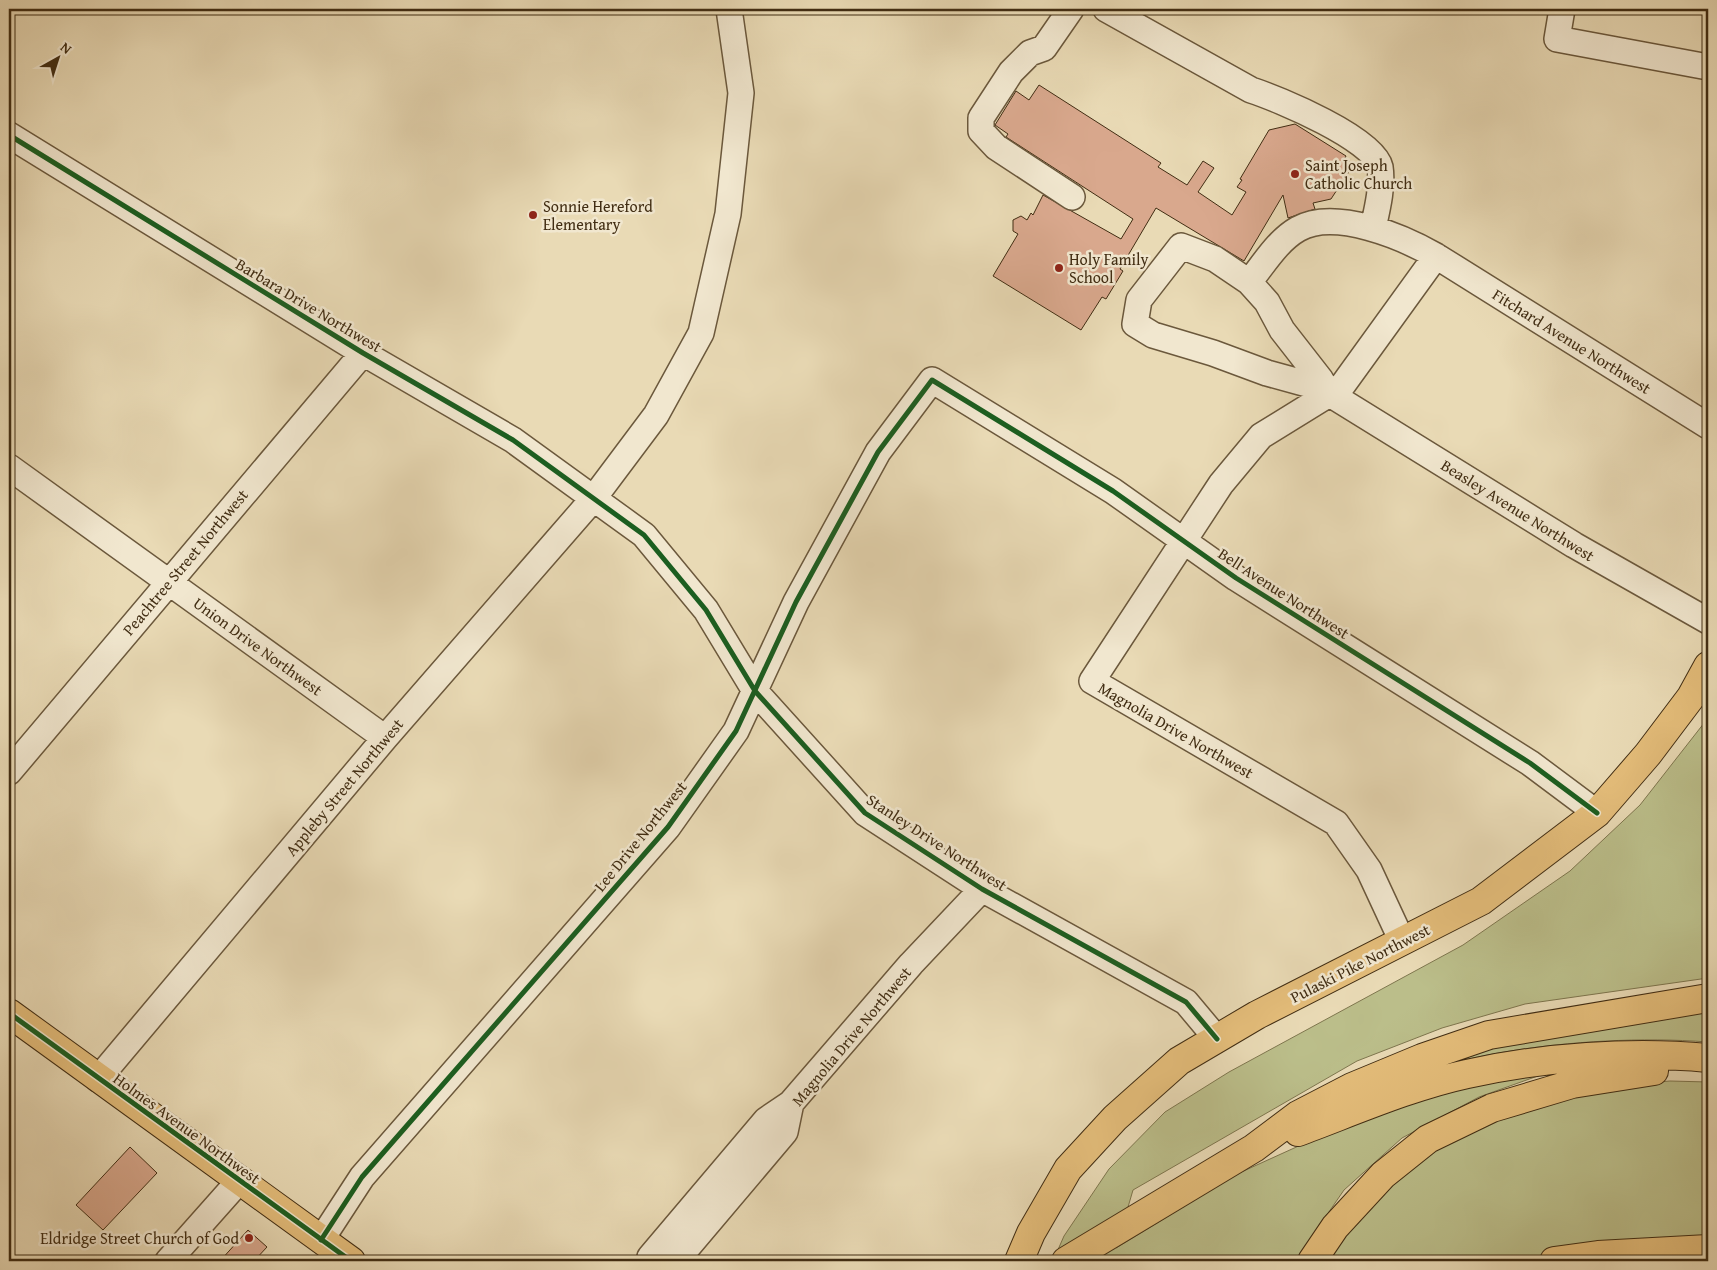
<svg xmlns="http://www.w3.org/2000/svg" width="1717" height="1270" font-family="'Gentium Book Plus',serif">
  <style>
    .green { fill: #bbbe8a; stroke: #7e764e }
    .building { fill: #d9a88d; stroke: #412d13 }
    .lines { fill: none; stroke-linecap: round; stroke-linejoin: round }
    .minor-casing { stroke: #6b583c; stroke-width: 28 }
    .major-casing { stroke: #412d13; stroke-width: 30 }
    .highway-casing { stroke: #412d13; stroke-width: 30 }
    .minor { stroke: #f1e7cf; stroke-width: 25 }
    .major { stroke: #e4bd7a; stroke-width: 28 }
    .highway { stroke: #e4bd7a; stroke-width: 28 }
    .cycleway-casing { stroke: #f1e7cf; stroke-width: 8 }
    .cycleway { stroke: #1b5e20; stroke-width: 5 }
    .poi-dot { fill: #8f2418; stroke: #f1e7cf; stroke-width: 2 }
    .labels { text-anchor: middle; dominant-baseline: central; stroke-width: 5; stroke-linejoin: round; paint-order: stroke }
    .poi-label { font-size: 16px; fill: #412d13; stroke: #f1e7cf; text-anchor: start }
    .street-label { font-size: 16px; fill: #412d13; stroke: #f1e7cf }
  </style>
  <rect width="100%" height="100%" fill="#e9dab5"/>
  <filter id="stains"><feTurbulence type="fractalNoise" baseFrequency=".004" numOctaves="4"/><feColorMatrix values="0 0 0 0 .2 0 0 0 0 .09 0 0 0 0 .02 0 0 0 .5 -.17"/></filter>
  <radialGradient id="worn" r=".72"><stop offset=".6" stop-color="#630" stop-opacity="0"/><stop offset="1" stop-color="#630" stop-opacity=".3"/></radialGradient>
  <!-- green -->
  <path class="green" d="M1708 718V978L1525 1004 1442 1028 1357 1061 1133 1190 1116 1248 1237 1174 1435 1084 1549 1072 1479 1097 1402 1138 1344 1190 1295 1261H1053L1064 1236 1109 1169 1165 1112 1229 1072 1463 945 1570 871 1640 805Z
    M1708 1009V1042C1641 1037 1571 1041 1504 1052 1460 1059 1418 1073 1375 1085L1449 1056Z
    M1670 1081 1708 1082V1261H1324L1391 1181 1436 1147 1482 1121 1596 1087Z"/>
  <!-- building -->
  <path class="building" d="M1039 85 1161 163 1158 167 1187 185 1203 161 1214 168 1198 192 1232 215 1246 192 1237 187 1242 180 1240 179 1269 130 1295 124 1346 156 1345 158 1350 161 1347 167 1350 170 1331 199 1313 203 1315 209 1288 218 1283 195 1244 261 1156 208 1120 269 1123 271 1106 299 1102 297 1081 330 993 276 1018 234 1013 231V220L1021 216 1027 220 1031 213 1033 215 1043 195 1121 239 1133 219 1006 137 1008 134 995 125 1016 91 1029 100Z
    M130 1147 157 1173 103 1230 76 1205Z
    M248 1230 267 1247 254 1261H220Z"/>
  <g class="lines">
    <!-- minor casing -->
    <g class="minor-casing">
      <path id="minor" d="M1071 9 1044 48 1030 53 1011 72 981 118V131L996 147 1072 197
        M1106 9 1251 90C1279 99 1374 139 1380 167 1383 186 1377 210 1373 228
        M1562 9 1557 39 1708 67
        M9 135 363 353 513 440 644 535 706 610 755 691 865 813 982 889 1186 1002 1217 1039
        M1181 246 1215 259 1249 282 1267 302 1282 330 1321 380 1307 384 1267 373 1213 353 1153 335 1135 324 1139 300Z
        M1249 282C1264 264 1277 241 1298 229 1335 208 1403 237 1436 256L1708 426
        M1322 382 1330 394 1574 545 1708 621
        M9 467 385 738
        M9 772 363 353
        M1402 941 1369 870 1336 823 1092 681 1221 484 1261 436 1342 386 1436 256
        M98 1079 385 738 593 499 656 415 701 333 728 214 741 93 729 9
        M321 1240 362 1177 668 827 736 731 796 602 878 452 932 380 1113 491 1236 578 1530 763 1597 813
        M168 1261 239 1181
        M650 1261V1257L766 1120 791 1103
        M676 1261 785 1132 791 1103 911 964 982 889"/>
    </g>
    <!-- major casing -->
    <g class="major-casing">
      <path id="major" d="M9 1013 351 1261
        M1019 1261 1031 1233 1068 1169 1115 1118 1179 1061 1257 1015 1481 901 1597 813 1648 754 1691 697 1708 666"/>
    </g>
    <!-- highway casing -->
    <g class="highway-casing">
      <path id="highway" d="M1298 1132C1352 1112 1411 1086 1467 1074 1542 1057 1632 1051 1708 1058
        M1066 1261 1254 1148 1298 1115 1352 1087 1422 1058 1489 1035 1708 998
        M1312 1261 1335 1227 1383 1175 1428 1139 1492 1108 1572 1084 1654 1071
        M1554 1261 1598 1255 1708 1249"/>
    </g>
    <!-- minor -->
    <use href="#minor" class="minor"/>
    <!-- major -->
    <use href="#major" class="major"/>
    <!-- highway -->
    <use href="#highway" class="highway"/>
    <!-- cycleway casing -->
    <g class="cycleway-casing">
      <path id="cycleway" d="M9 135 363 353 513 440 644 535 706 610 755 691 865 813 982 889 1186 1002 1217 1039
        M9 1013 351 1261
        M321 1240 362 1177 668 827 736 731 796 602 878 452 932 380 1113 491 1236 578 1530 763 1597 813"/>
    </g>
    <!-- cycleway -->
    <use href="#cycleway" class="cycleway"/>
  </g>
  <!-- markers -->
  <g class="poi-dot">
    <circle cx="1295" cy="174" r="5"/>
    <circle cx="533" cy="215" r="5"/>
    <circle cx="1059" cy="268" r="5"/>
    <circle cx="249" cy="1238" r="5"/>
  </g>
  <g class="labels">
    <!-- poi labels -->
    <g class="poi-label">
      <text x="1305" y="165">Saint Joseph<tspan x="1305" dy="18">Catholic Church</tspan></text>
      <text x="543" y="206">Sonnie Hereford<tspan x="543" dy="18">Elementary</tspan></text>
      <text x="1069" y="259">Holy Family<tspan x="1069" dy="18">School</tspan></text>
      <text x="239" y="1238" text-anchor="end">Eldridge Street Church of God</text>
    </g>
    <!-- street labels -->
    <g class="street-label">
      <text transform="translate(309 305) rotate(31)">Barbara Drive Northwest</text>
      <text transform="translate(1572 341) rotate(32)">Fitchard Avenue Northwest</text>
      <text transform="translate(1518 510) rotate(32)">Beasley Avenue Northwest</text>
      <text transform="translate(185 562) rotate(-50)">Peachtree Street Northwest</text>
      <text transform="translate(1284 593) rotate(33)">Bell Avenue Northwest</text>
      <text transform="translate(258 646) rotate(36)">Union Drive Northwest</text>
      <text transform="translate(1176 730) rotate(30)">Magnolia Drive Northwest</text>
      <text transform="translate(344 787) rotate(-50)">Appleby Street Northwest</text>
      <text transform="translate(640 836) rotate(-51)">Lee Drive Northwest</text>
      <text transform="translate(937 842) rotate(33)">Stanley Drive Northwest</text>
      <text transform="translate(1360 963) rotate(-27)">Pulaski Pike Northwest</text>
      <text transform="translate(851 1036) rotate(-50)">Magnolia Drive Northwest</text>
      <text transform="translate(187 1128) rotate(36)">Holmes Avenue Northwest</text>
    </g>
  </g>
  <!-- margin -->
  <rect width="1717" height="1270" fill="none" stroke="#e9dab5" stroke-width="30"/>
  <rect x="10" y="10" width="1697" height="1250" fill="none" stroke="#412d13" stroke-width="2.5"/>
  <rect x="15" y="15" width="1687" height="1240" fill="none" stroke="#412d13"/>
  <!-- north arrow -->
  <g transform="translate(58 58) rotate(39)" stroke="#f1e7cf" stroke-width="4" paint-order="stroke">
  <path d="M0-4L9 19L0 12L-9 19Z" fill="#412d13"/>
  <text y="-8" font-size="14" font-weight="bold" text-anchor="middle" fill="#412d13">N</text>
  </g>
  <rect width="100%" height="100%" filter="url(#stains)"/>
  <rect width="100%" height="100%" fill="url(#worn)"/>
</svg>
